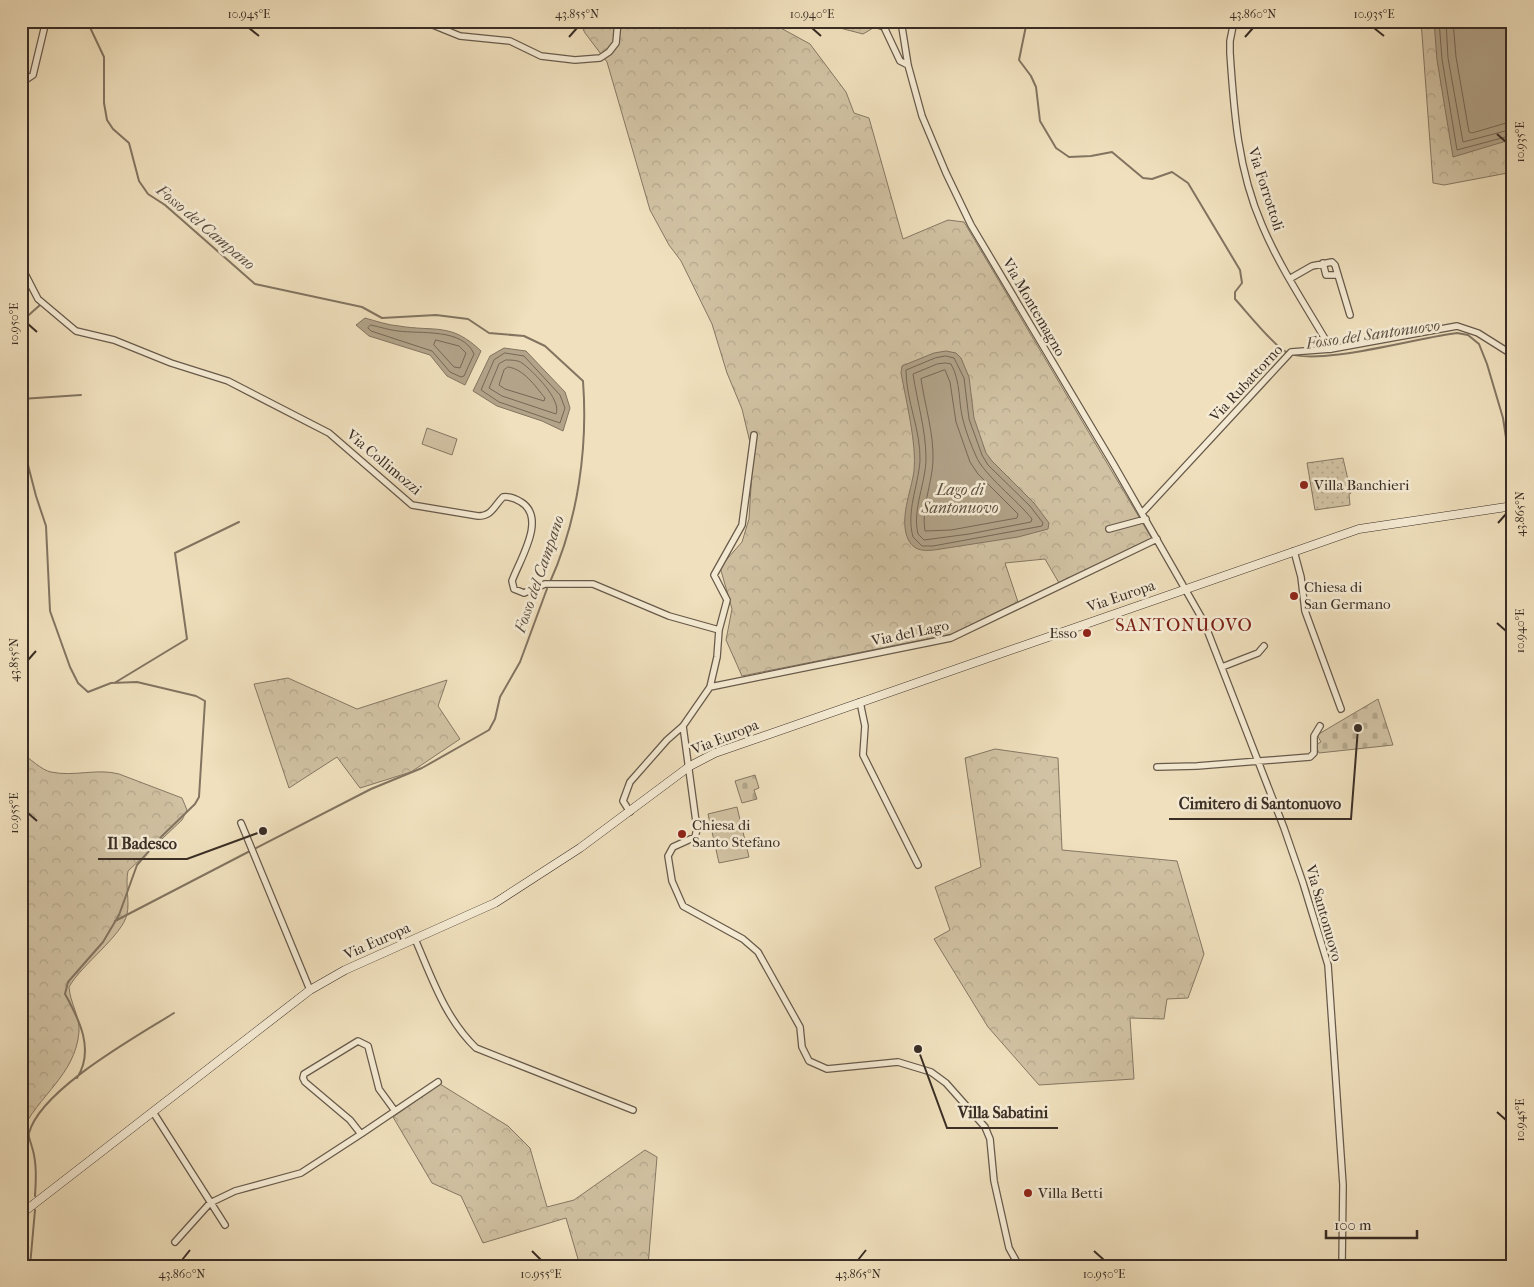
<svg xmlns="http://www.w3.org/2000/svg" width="1534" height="1287" font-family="'IM FELL French Canon',serif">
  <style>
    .grass { fill: url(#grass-dots); stroke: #857864 }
    .forest { fill: url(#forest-crowns); stroke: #857864 }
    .cemetery { fill: url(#cemetery-stones); stroke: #857864 }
    .park { fill: #d1c2a3; stroke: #857864 }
    .water { fill: #b2a389; stroke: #827461 }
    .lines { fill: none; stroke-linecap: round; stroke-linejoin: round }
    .shore { stroke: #766857; stroke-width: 1 }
    .stream { stroke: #827461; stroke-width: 2 }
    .minor-casing { stroke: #675a4b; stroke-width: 8 }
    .secondary-casing { stroke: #392d25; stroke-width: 9 }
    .minor { stroke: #f5ebd4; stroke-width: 5.5 }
    .secondary { stroke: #f5ebd4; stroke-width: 8 }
    .ticks { fill: none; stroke: #392d25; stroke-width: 2 }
    .poi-dot { fill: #8f2418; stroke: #f5ebd4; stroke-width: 2 }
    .labels { text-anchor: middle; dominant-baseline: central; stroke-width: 5; stroke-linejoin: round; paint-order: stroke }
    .street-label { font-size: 15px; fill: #392d25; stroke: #f5ebd4 }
    .poi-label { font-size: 15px; fill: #392d25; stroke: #f5ebd4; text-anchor: start }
    .water-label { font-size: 16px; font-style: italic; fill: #5d5043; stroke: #f5ebd4 }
    .quarter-label { font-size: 18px; letter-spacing: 1px; fill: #7a1f14; stroke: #f5ebd4 }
    .leader { fill: none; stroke: #392d25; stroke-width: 2 }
    .callout-dot { fill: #392d25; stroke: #f5ebd4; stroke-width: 2 }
    .callout-label { font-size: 16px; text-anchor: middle; font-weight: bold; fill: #392d25; stroke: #f5ebd4; stroke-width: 5; stroke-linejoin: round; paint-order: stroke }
    .neatline { fill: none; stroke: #392d25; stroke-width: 2 }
    .ticks-label { font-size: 12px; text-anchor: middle; fill: #392d25 }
  </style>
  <defs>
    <pattern id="grass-dots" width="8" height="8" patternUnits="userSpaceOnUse" patternTransform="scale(1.25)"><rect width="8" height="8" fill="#d1c2a3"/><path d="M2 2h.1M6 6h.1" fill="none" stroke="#b4a78c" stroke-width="1.8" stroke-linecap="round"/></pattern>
    <pattern id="forest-crowns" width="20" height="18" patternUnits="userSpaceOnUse" patternTransform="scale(1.25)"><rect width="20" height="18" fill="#d1c2a3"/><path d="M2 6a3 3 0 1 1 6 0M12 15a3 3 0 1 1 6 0" fill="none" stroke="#b4a78c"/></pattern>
    <pattern id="cemetery-stones" width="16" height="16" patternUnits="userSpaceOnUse" patternTransform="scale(1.25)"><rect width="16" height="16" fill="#d1c2a3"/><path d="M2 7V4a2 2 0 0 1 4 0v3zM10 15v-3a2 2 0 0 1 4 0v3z" fill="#b4a78c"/></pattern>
  </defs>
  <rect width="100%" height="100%" fill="#f0e0bd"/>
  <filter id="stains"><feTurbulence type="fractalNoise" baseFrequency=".004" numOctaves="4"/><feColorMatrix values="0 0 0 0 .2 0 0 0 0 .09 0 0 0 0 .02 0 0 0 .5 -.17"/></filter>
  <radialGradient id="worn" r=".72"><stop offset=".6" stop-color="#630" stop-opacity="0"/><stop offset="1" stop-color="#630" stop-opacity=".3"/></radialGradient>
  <!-- grass -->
  <path class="grass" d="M1343 458 1351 493 1349 494 1350 505 1315 510 1307 463Z"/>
  <!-- forest -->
  <path class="forest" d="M579 21H768L810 44 846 92 854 113 869 118 903 239 948 220 964 222 1152 539 1059 583 1045 559 1005 563 1018 602 952 634 742 676 726 640 732 609 720 567 742 542 749 519 753 455 742 409 727 373 712 324 681 261 669 245 650 210 607 62 585 33Z
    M813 21H885L863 34Z
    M1421 21H1513V172L1444 185 1433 183Z
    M288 678 357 709 447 680 438 706 460 739 411 772 360 788 337 757 289 788 254 684Z
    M995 749 1058 758 1062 850 1177 861 1204 954 1188 998 1167 999 1164 1019 1130 1018 1134 1079 1039 1085 988 1027 934 939 950 930 935 887 981 867 965 758Z
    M21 753C30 758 41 770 51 772 74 777 97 768 119 774L182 798 187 810 182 820 128 871C125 885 130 902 127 914 123 935 81 965 69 987 70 1003 80 1016 79 1032 75 1076 38 1095 21 1133Z
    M440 1084 508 1126 530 1148 547 1207 574 1200 645 1150 657 1157 648 1266H580L566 1218 483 1243 461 1196 432 1183 393 1117Z"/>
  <!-- cemetery -->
  <path class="cemetery" d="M1378 699 1393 745 1319 753 1315 745 1321 742 1317 735Z
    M755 775 759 788 754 790 757 799 742 803 735 781Z"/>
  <!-- park -->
  <path class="park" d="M427 428 457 439 452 455 422 444Z
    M737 807 749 857 719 863 708 814Z"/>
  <!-- water -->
  <path class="water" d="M1434 21H1510L1513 25V139L1453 157 1437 60Z
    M365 318C376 321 387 325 399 326 435 332 451 322 481 351L465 385 447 376 430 355 369 336 356 325Z
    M504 348 526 351 565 392 570 408 563 431 542 421 497 406 473 391 490 356Z
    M946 351 956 353 961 358 969 377 974 418 986 453 992 461 1034 503 1049 523 1048 529 1018 537 934 550C923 551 914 551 908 539 899 519 911 492 914 471 917 445 906 400 901 373L902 366 934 353Z"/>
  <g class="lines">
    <!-- shore -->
    <path class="shore" d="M1439 21 1442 59 1457 150 1513 135
      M1446 21 1448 58 1463 142 1513 129
      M1453 21 1456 57 1469 132 1472 133 1513 121
      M371 325C380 327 389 330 398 331 421 334 463 328 474 354L464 376 461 377 450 372 432 351 371 331 368 328Z
      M436 340 459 346 466 353 460 368 454 367 434 345Z
      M505 353 524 356 560 395 565 408 560 423 499 402 481 390 494 360Z
      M946 356 954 358 964 378 969 419 982 455 988 465 1030 506 1043 523 1042 526 933 546H922L913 537C906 511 918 487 920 461 921 430 906 401 906 370L935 358Z
      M506 360C511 360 518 360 522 363 533 371 562 400 556 414L502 396 489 388 499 364Z
      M946 363 951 364C961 382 958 401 963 420 966 432 971 445 976 456 983 474 1018 501 1032 519L1031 522 969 534 924 540 918 534C912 509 926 483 926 458 926 431 917 401 913 374L937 364Z
      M508 367C524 369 535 386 545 398L544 401 505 389 499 385 504 370Z
      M945 370 950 382 956 422 970 462 978 474 1018 514 1017 518 951 530 925 531C921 508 932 484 933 461 934 434 925 406 921 379Z"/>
    <!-- stream -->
    <path class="stream" d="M87 21 104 57V103L107 120 113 129 129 143 139 181 148 194 165 205 255 284 362 307 382 318 436 315 468 319 489 333 524 336 545 346 583 381C588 448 578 520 550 582
      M1027 21 1019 60 1031 76 1036 87 1040 121 1056 148 1069 157 1091 156 1112 152 1143 178 1152 179 1172 172 1188 183 1240 270 1242 283 1235 292V299C1246 311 1274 346 1286 352 1314 368 1420 337 1457 333L1468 335 1479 344 1487 364 1503 418 1513 483
      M21 322 40 305
      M21 399 81 395
      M21 438 36 496 46 526 50 611 70 667 78 683 88 692 111 683 137 682 196 696 205 701 199 797 195 804 162 836 137 865 119 915 103 942 68 982 65 994C79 1019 95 1050 77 1078
      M116 682 187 639 175 553 239 522
      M254 849 371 789 422 768 489 730 495 719 500 697 520 662 548 586
      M115 921 250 851
      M35 1196C36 1180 37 1163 32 1147 31 1143 28 1137 29 1133 41 1089 136 1037 174 1013
      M30 1266 35 1210"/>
    <!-- minor casing -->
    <g class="minor-casing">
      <path id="minor" d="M423 21 460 36 510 41 541 56 575 60 600 58 609 52 616 43 618 21
        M867 21 884 27 900 61 908 65
        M901 21 908 65 922 116 946 173 971 225 1114 465 1204 622 1284 828 1303 883 1328 965 1343 1185 1342 1266
        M1234 21 1230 41V53C1234 113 1238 170 1262 225 1280 268 1308 309 1331 349
        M21 83 33 75 46 21
        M1323 263 1326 275H1338
        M21 266 38 299 76 331 114 340 171 363 228 381 329 433 412 505 478 516C492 516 494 506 503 497 510 496 515 498 521 502 547 518 520 559 512 581L514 589 524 593 545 584H593L669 616 719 630
        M1291 278 1312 266 1332 262 1335 265 1350 315
        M1142 513 1291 352 1331 349 1457 326 1478 333 1513 355
        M1109 529 1146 519
        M1294 551 1301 577 1305 611 1341 709
        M1222 667 1258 653 1264 646
        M710 687 951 638 1157 539
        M860 702 865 726 863 755 918 865
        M683 726 697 829 695 837 673 847 668 856 672 881 683 906 743 939 758 952 800 1027 802 1047 809 1061 827 1069 898 1062 931 1072 946 1083 985 1127 990 1139 994 1181 1009 1248 1019 1266
        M1157 767 1197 766 1310 757 1314 753V736L1320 726
        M630 812 623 801 630 782 667 740 683 726 710 687 717 657 719 630 727 600 714 575 742 525 754 435
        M241 823 310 990
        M415 939C432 978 445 1018 476 1048L633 1110
        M395 1111 438 1082
        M153 1112 225 1225
        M175 1242 210 1203 235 1191 301 1173 361 1134 350 1120 305 1082 303 1078 304 1074 358 1041 368 1046 379 1089 395 1111 361 1134"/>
    </g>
    <!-- secondary casing -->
    <g class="secondary-casing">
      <path id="secondary" d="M21 1214 310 990 345 970 495 903 580 848 690 766 715 753 1359 529 1513 506"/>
    </g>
    <!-- minor -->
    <use href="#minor" class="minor"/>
    <!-- secondary -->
    <use href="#secondary" class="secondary"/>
  </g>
  <!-- ticks -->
  <path class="ticks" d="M249 28 259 36M812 28 821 36M1374 28 1384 36M569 37 577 28M1245 37 1253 28M1497 134 1506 142M28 324 37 332M1498 523 1506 514M1497 623 1506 631M28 660 36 651M28 813 37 821M1497 1112 1506 1120M532 1251 541 1260M1094 1251 1104 1260M182 1260 190 1250M858 1260 866 1250"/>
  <!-- markers -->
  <g class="poi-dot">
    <circle cx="1304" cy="485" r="5"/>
    <circle cx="1294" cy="596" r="5"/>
    <circle cx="1087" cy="633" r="5"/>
    <circle cx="682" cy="834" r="5"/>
    <circle cx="1028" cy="1193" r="5"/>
  </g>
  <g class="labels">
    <!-- street labels -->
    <g class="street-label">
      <text transform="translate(1266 189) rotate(72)">Via Forrottoli</text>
      <text transform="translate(1034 307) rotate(60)">Via Montemagno</text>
      <text transform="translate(1246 383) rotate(-47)">Via Rubattorno</text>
      <text transform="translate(384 462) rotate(40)">Via Collimozzi</text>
      <text transform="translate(1121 596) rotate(-19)">Via Europa</text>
      <text transform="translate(910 633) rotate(-12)">Via del Lago</text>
      <text transform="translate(725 737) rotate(-22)">Via Europa</text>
      <text transform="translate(1324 913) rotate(74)">Via Santonuovo</text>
      <text transform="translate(377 941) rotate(-24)">Via Europa</text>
    </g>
    <!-- poi labels -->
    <g class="poi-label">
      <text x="1314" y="485">Villa Banchieri</text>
      <text x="1304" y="587">Chiesa di<tspan x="1304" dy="17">San Germano</tspan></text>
      <text x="1077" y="633" text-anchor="end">Esso</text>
      <text x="692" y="825">Chiesa di<tspan x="692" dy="17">Santo Stefano</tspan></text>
      <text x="1038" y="1193">Villa Betti</text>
    </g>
    <!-- water labels -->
    <g class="water-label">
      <text transform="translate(206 227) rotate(40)">Fosso del Campano</text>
      <text transform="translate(1373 334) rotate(-8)">Fosso del Santonuovo</text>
      <text x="960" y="489">Lago di<tspan x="960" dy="18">Santonuovo</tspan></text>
      <text transform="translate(539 574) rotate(-71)">Fosso del Campano</text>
    </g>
    <!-- quarter labels -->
    <g class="quarter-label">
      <text x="1184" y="625">SANTONUOVO</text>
    </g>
  </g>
  <!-- callouts -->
  <path class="leader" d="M1358 728L1351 819H1169M263 831L187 859H98M918 1049L947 1128H1058"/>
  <g class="callout-dot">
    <circle cx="1358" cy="728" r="5"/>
    <circle cx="263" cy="831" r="5"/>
    <circle cx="918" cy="1049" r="5"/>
  </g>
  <g class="callout-label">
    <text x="1260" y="809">Cimitero di Santonuovo</text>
    <text x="142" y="849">Il Badesco</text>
    <text x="1003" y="1118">Villa Sabatini</text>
  </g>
  <!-- margin -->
  <rect width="1534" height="1287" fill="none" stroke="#f0e0bd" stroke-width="55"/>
  <!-- scale -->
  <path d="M1326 1230v8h91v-8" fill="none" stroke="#392d25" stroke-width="2.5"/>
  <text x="1334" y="1230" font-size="15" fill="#392d25" stroke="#f5ebd4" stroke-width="4" paint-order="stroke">100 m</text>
  <rect x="28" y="28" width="1478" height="1232" class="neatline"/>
  <g class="ticks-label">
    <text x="249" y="18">10.945°E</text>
    <text x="577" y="18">43.855°N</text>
    <text x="812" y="18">10.940°E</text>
    <text x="1253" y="18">43.860°N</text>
    <text x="1374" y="18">10.935°E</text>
    <text transform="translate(1520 142) rotate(-90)" y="4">10.935°E</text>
    <text transform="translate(14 324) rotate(-90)" y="4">10.950°E</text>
    <text transform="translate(1520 514) rotate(-90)" y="4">43.865°N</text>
    <text transform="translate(1520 631) rotate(-90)" y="4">10.940°E</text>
    <text transform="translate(14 660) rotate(-90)" y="4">43.855°N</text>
    <text transform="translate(14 813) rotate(-90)" y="4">10.955°E</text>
    <text transform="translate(1520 1120) rotate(-90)" y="4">10.945°E</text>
    <text x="182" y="1278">43.860°N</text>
    <text x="541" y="1278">10.955°E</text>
    <text x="858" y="1278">43.865°N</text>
    <text x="1104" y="1278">10.950°E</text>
  </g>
  <rect width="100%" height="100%" filter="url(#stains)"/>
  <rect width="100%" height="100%" fill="url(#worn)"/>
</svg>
